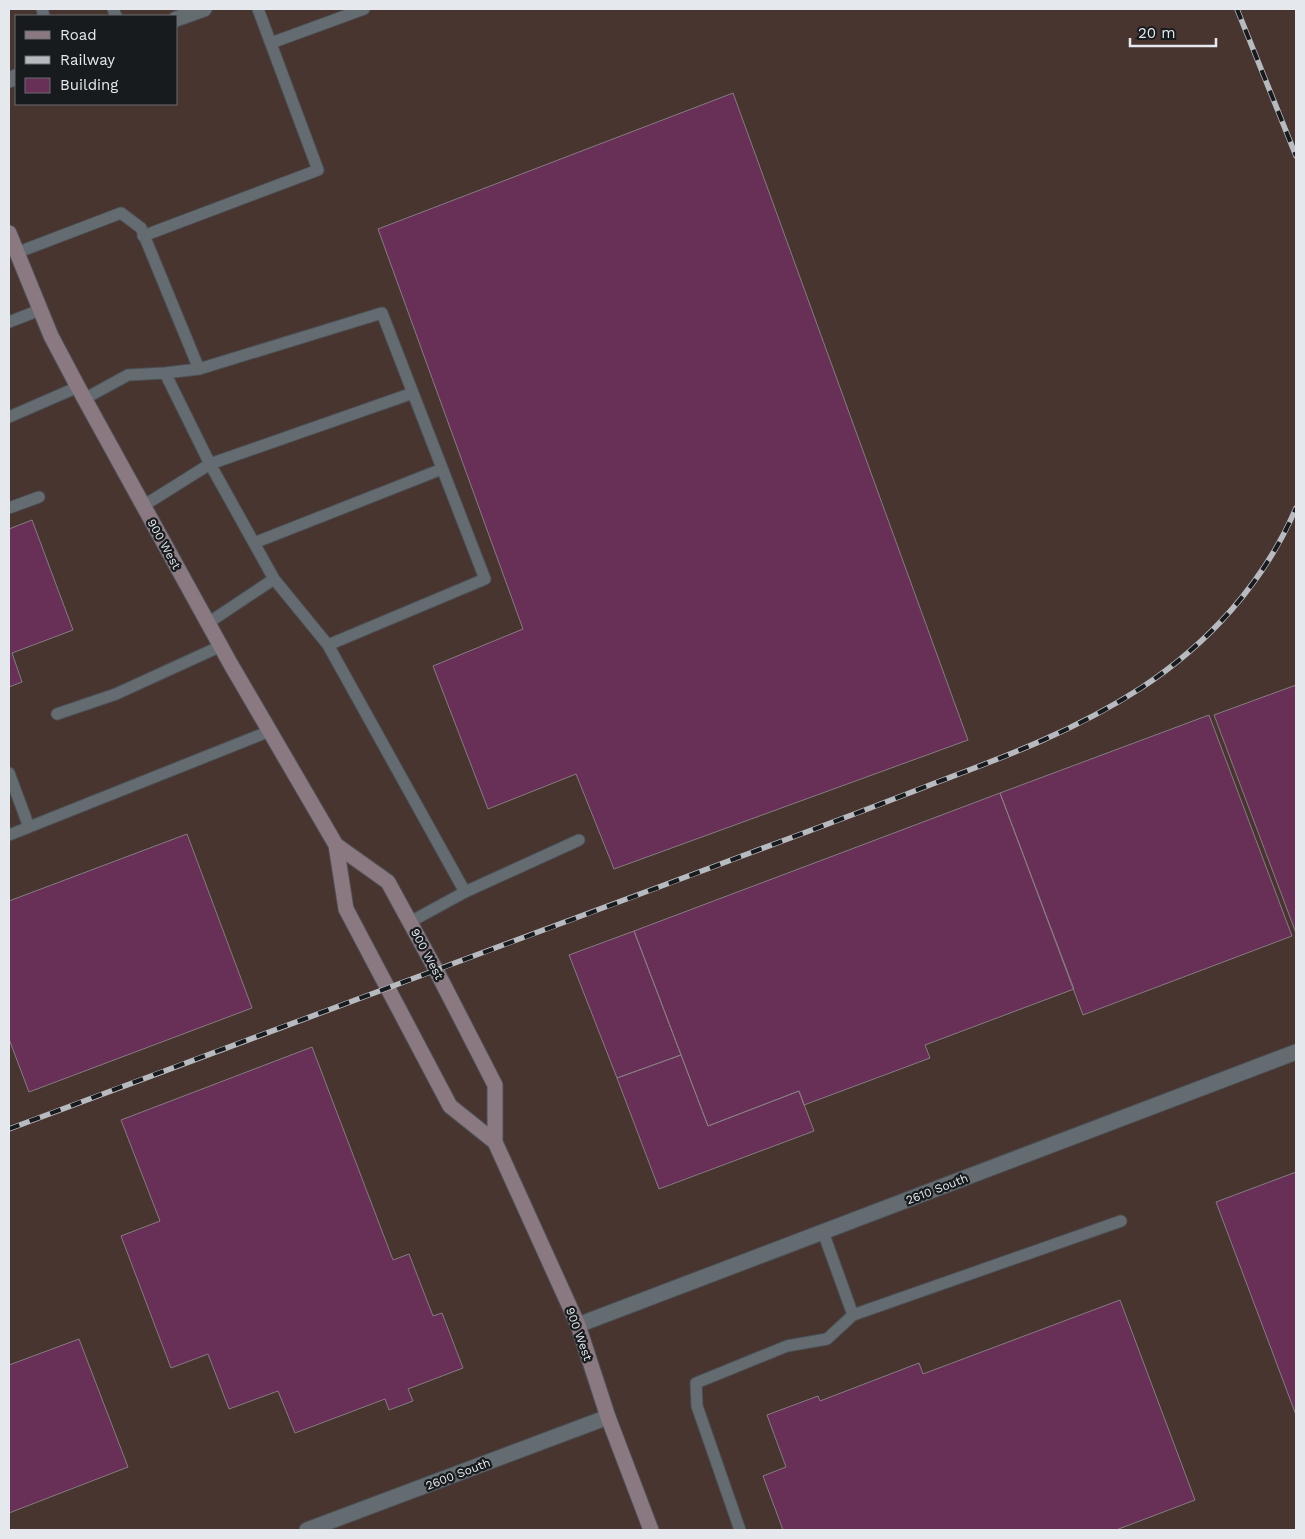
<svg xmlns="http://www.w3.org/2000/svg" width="1305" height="1539" font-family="'Work Sans',sans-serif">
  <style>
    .industrial { fill: #493530; fill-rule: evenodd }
    .building { fill: #682f57; stroke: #847c81 }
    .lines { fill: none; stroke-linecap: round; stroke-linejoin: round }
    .lane-casing { stroke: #4b5155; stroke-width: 13 }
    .street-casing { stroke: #4b5155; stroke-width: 17 }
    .secondary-casing { stroke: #4b5155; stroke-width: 17 }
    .lane { stroke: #646c72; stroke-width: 11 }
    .street { stroke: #646c72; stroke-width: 15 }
    .secondary { stroke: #8a7981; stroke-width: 15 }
    .rail-casing { stroke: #b7bbc0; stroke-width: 5.5 }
    .rail { stroke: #181b1d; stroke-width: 4; stroke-dasharray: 11; stroke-linecap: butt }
    .labels { text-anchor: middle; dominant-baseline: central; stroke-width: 4.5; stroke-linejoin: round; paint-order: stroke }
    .street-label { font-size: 12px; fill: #e5e9ed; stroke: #181b1d }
  </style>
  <rect width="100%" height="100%" fill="#2d3439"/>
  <!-- industrial -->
  <path class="industrial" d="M9 9H1296V1530H9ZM16 16H176V104H16Z"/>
  <!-- building -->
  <path class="building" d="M733 93 968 740 614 869 576 774 488 809 433 666 523 629 378 229Z
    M32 520 73 630 12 653 22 682 9 687V529Z
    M1296 685V933L1214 715Z
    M1209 715 1292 936 1083 1015 1000 793Z
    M1000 793 1074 989 925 1045 930 1058 804 1105 799 1091 708 1126 634 931Z
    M187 834 252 1008 29 1092 9 1039V901Z
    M634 931 681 1055 617 1078 569 955Z
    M312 1047 393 1260 409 1254 433 1316 442 1313 463 1368 408 1389 413 1401 389 1410 385 1399 295 1433 278 1391 229 1409 208 1354 171 1368 121 1236 160 1221 121 1120Z
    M681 1055 708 1126 799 1091 814 1131 659 1189 617 1078Z
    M1296 1172V1415L1216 1202Z
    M1120 1300 1195 1500 1116 1530H783L763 1476 786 1467 767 1415 818 1396 820 1401 919 1363 923 1374Z
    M79 1339 128 1467 9 1513V1365Z"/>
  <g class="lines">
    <!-- lane casing -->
    <g class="lane-casing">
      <path id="lane" d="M42 9 44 16
        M113 9 116 16
        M271 43 364 9
        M143 236 318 170 258 9
        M16 253 121 213 141 228 199 369 382 313 485 579 328 645 465 892 410 922
        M9 322 40 310
        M199 369 165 373 210 464 274 579 328 645
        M84 399 128 375 165 373
        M9 417 78 387
        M143 506 210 464 413 393
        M9 508 39 497
        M254 543 442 469
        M208 623 274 579
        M57 714 116 694 221 646
        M9 773 29 827
        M9 835 270 731
        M465 892 579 840
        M853 1315 1121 1221
        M740 1530 697 1406 696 1383 787 1346 827 1339 853 1315 823 1232"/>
    </g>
    <!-- street casing -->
    <g class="street-casing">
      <path id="street" d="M176 19 204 9
        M9 80 16 77
        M578 1325 1296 1052
        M307 1530 608 1417"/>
    </g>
    <!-- secondary casing -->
    <g class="secondary-casing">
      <path id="secondary" d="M9 233 51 336 78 387 230 663 336 845 346 909 450 1106 495 1142
        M336 845 388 882 436 970 495 1085V1142L578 1325 608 1417 651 1530"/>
    </g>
    <!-- lane -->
    <use href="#lane" class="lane"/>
    <!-- street -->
    <use href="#street" class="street"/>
    <!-- secondary -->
    <use href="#secondary" class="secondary"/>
    <!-- rail casing -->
    <g class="rail-casing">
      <path id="rail" d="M1237 9 1296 156
        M9 1129C256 1036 503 946 750 853 812 830 874 807 935 783 1007 756 1076 730 1141 688 1208 644 1264 583 1296 508"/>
    </g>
    <!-- rail -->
    <use href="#rail" class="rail"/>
  </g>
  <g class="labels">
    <!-- street labels -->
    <g class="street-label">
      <text transform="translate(164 544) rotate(61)">900 West</text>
      <text transform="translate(427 954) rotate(62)">900 West</text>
      <text transform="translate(937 1189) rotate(-21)">2610 South</text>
      <text transform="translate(579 1334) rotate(70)">900 West</text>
      <text transform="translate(458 1474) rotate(-21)">2600 South</text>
    </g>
  </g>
  <!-- border -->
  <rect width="1305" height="1539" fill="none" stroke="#e5e9ed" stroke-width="20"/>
  <!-- legend -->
  <rect x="15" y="15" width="162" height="90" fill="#181b1d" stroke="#6a6d70"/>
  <rect x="25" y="31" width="25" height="8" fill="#8a7981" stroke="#6a6d70"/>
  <text x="60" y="40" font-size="15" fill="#e5e9ed">Road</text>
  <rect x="25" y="56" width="25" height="8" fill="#b7bbc0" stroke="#6a6d70"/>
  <text x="60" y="65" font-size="15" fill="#e5e9ed">Railway</text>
  <rect x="25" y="78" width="25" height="15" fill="#682f57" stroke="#6a6d70"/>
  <text x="60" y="90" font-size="15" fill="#e5e9ed">Building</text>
  <!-- scale -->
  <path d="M1130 38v8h86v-8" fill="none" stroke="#e5e9ed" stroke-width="2.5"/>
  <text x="1138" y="38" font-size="15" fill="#e5e9ed" stroke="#181b1d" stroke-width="4" paint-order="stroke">20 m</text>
</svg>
